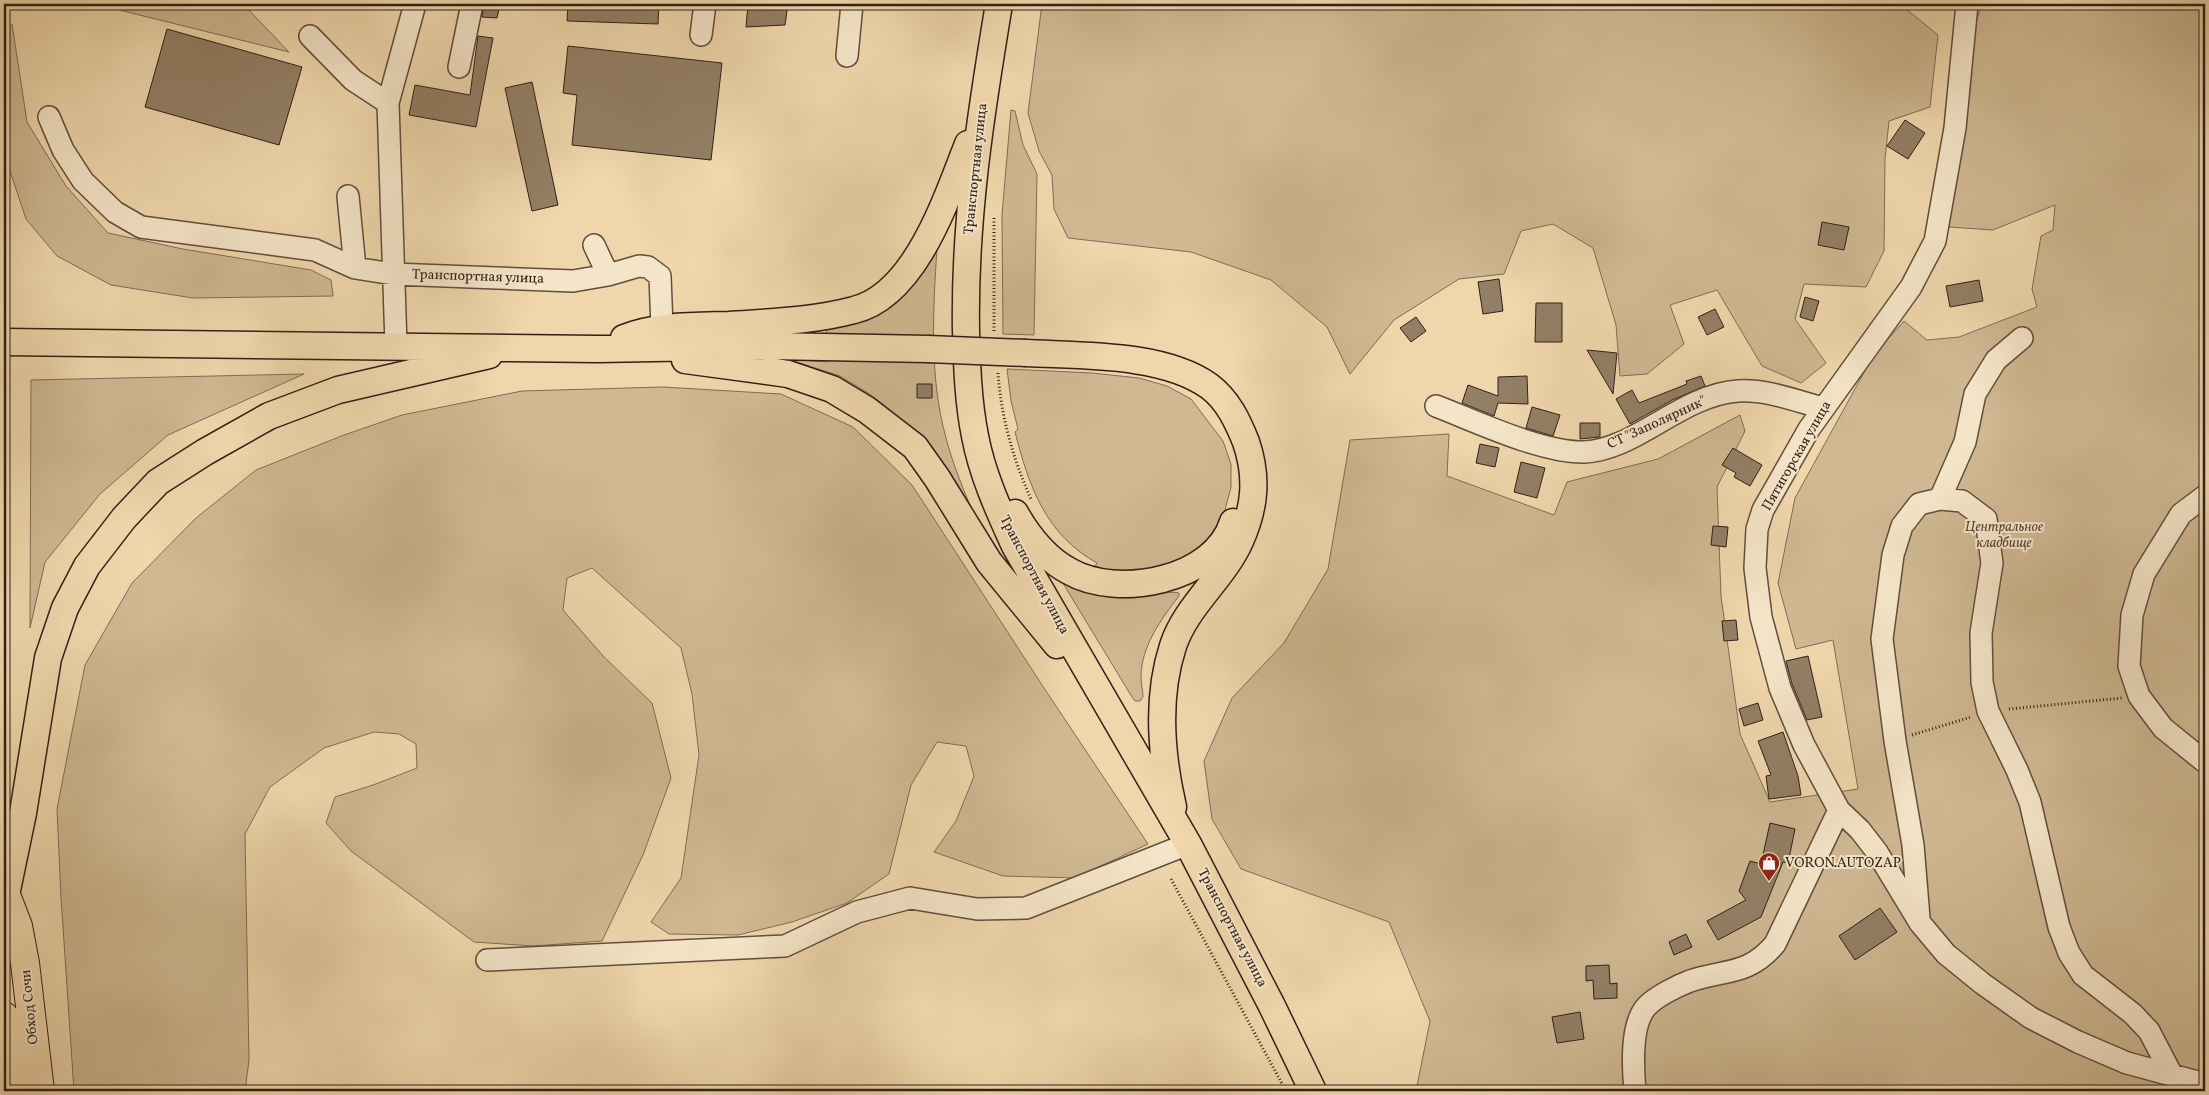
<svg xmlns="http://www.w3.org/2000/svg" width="2209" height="1095" font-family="Vollkorn,serif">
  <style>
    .green { fill: #cfb892; stroke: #806c56 }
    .building { fill: #937f65; stroke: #30201a }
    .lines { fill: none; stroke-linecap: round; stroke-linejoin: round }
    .minor-casing { stroke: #604e3e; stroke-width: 24 }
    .major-casing { stroke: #30201a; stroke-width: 29 }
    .highway-casing { stroke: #30201a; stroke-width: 30 }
    .path { stroke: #30201a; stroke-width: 3; stroke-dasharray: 1 2.5; stroke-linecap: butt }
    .minor { stroke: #f5e5c8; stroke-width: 21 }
    .major { stroke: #efd7ab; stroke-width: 26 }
    .highway { stroke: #efd7ab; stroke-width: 28 }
    .major-bridge-casing { stroke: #30201a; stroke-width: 29; stroke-linecap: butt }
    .major-bridge { stroke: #efd7ab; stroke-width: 26 }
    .labels { text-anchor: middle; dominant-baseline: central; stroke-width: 4; stroke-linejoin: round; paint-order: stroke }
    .street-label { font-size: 14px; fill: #30201a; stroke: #f5e5c8 }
    .park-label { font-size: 14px; font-style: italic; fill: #584638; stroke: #f5e5c8 }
    .poi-label { font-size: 14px; fill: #30201a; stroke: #f5e5c8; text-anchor: start }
  </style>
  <rect width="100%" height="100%" fill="#efd7ab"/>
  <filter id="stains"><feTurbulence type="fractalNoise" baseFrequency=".004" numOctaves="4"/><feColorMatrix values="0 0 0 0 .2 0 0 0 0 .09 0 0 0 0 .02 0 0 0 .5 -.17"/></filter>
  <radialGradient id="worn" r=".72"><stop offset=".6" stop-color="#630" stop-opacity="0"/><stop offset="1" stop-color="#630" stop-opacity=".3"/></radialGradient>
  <!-- green -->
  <path class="green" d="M95 4H243L289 52Z
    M1042 4H1900L1938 35 1930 107 1889 121 1885 159 1884 251 1866 287 1804 284 1795 319 1826 363 1801 383 1762 366 1717 290 1670 305 1684 344 1647 374 1620 376 1616 325 1593 248 1553 224 1521 231 1504 274 1459 279 1394 320 1350 374 1327 327 1271 280 1191 252 1068 238 1054 209 1052 175 1039 151 1028 113Z
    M1981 4H2205V1091H1416L1430 1021 1389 922 1241 869 1212 819 1204 761 1232 698 1284 643 1328 569 1350 440 1449 434 1447 476 1554 515 1567 482 1658 459 1740 415 1745 431 1717 487 1721 596 1740 734 1770 802 1858 789 1833 640 1796 649 1778 583 1795 498 1873 356 1904 321 1927 340 1959 337 2037 307 2032 289 2041 236 2053 230 2055 205 1993 230 1949 227 1972 40Z
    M12 24 27 122 66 186 108 233 183 249 311 270 331 280 333 296 193 298 111 285 57 256 26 219 4 153V26Z
    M1011 110 1015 111 1023 145 1037 174 1034 335 1003 334 1002 215Z
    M937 248C933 311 929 376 946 438 953 465 964 491 975 517L919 439 890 410 868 393 840 376 787 359 828 362 826 326Z
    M1007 369 1092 373 1139 378 1167 386 1191 399 1223 441 1231 464V487L1224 514 1209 538 1191 555 1170 567 1117 574 1095 566 1097 563C1045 534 1029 486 1015 432L1018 429 1011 401Z
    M304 374 168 435 100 494 45 562 30 628 31 380Z
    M663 387 781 394 853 427 912 485 1044 688 1148 844 1075 878 1003 876 934 852 956 821 974 776 966 746 937 742 911 785 889 874 847 903 792 922 738 935 669 934 651 922 681 878 699 755 692 694 681 648 592 568 567 578 563 610 604 657 652 703 671 778 643 855 602 941 533 946 474 942 351 851 326 823 335 797 373 785 417 768 416 744 399 734 374 732 324 748 270 787 245 834 249 1060 245 1091H74L61 897 57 809 85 665 132 583 196 518 256 470 344 435 402 415 522 391Z
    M1058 575C1082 585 1106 599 1133 598 1145 597 1169 590 1179 593V596C1161 619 1141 647 1141 677 1141 684 1143 691 1143 697L1140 701H1135L1132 697Z"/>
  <!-- building -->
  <path class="building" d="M484 4H500L497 18 482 17Z
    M568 4H659L658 24 567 21Z
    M748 4H788L785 25 746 27Z
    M167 29 302 67 279 145 145 107Z
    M478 36 493 38 476 127 409 115 415 85 470 95Z
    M568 46 722 63 711 160 572 145 577 95 563 93Z
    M532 82 558 205 532 211 505 88Z
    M1905 120 1925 133 1908 159 1887 146Z
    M1822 222 1849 227 1844 250 1818 245Z
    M1499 279 1503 311 1483 314 1478 282Z
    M1979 280 1983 301 1950 307 1946 286Z
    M1805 297 1819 301 1813 321 1800 317Z
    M1536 303H1562V342H1535Z
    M1715 309 1724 327 1707 335 1698 317Z
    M1416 317 1426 331 1411 342 1400 328Z
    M1587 350 1617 353 1613 394Z
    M1527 376 1528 404 1498 403 1494 416 1462 403 1468 385 1498 396V377Z
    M1701 376 1705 386 1672 400 1630 424 1616 399 1632 390 1639 403 1687 384 1686 381Z
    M917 384H932V398H917Z
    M1532 407 1560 415 1553 436 1526 428Z
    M1580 423H1600V437L1580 439Z
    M1480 444 1499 448 1495 467 1476 463Z
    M1733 448 1762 465 1750 486 1734 477 1736 473 1722 465Z
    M1521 462 1545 468 1537 498 1514 492Z
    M1713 526 1728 527 1726 547 1711 545Z
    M1736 620 1738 640 1724 641 1722 621Z
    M1808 656 1822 717 1807 720 1792 684 1786 661Z
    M1758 703 1763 720 1744 726 1739 709Z
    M1783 732 1798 776 1801 795 1769 799 1766 776 1771 775 1758 741Z
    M1770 823 1795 829 1788 863 1783 862 1761 917 1718 940 1707 921 1746 900 1739 891 1750 861 1761 864Z
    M1880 908 1897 932 1855 960 1839 936Z
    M1686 934 1692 947 1674 955 1669 942Z
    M1609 965 1610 984 1617 983V998L1594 999 1593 980 1586 981V966Z
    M1580 1012 1584 1039 1557 1043 1552 1017Z"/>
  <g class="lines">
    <!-- minor casing -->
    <g class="minor-casing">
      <path id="minor" d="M1967 4 1955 128 1935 241 1911 287 1809 429 1763 510 1757 529 1755 568 1761 617 1780 688 1804 745 1839 810 1860 830 1877 852 1920 923 1946 954 1983 984 2031 1018 2078 1042 2127 1063 2205 1084
        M701 35 705 4
        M310 36 353 80 388 103
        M847 56 852 4
        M459 67 472 4
        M49 117 63 150 83 181 115 212 141 227 315 250 355 268 393 274 573 281 608 275 639 266 648 267 660 276 662 328
        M348 196 355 268
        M594 245 608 275
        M396 345 388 103 415 4
        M1436 406C1475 421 1542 453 1584 452 1636 450 1681 395 1738 391 1766 389 1796 401 1823 408
        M2205 496 2181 514 2144 574 2132 615 2129 666 2139 696 2163 728 2205 762
        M1940 499 1962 501 1986 519 1992 563 1981 633 1982 682 1988 711 2017 770 2030 802 2059 927 2069 953 2083 975 2133 1014 2149 1031 2173 1077
        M1919 918 1913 845 1895 741 1882 639 1893 555 1902 526 1919 504 1940 499 1965 442 1975 394 1996 360 2022 338
        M487 960 785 946 857 912 910 898 977 909 1026 908 1188 844
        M1635 1091C1633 1068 1630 1024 1647 1006 1657 996 1677 986 1690 981 1725 969 1748 976 1775 944L1839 810"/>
    </g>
    <!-- major casing -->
    <g class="major-casing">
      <path id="major" d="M999 4C981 112 964 220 966 331 967 366 968 401 975 436 982 474 999 511 1015 546L1188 844 1272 1006 1313 1091
        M624 338C657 325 694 326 729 325 771 322 813 321 854 310 916 295 947 197 968 144
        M4 342 598 349 770 346 928 349
        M1026 353C1081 356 1163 353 1209 386 1228 400 1238 422 1246 442 1258 477 1255 508 1240 541 1223 579 1186 606 1173 646 1156 698 1161 755 1173 807
        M685 360 788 374 832 389 867 410 915 447 937 478 989 562 1057 645
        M1015 513C1028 536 1045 558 1069 571 1117 599 1215 581 1233 522
        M7 890 23 813 48 658 65 608 87 566 124 518 158 482 205 452 269 416 338 390 489 355"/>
    </g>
    <!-- highway casing -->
    <g class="highway-casing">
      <path id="highway" d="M4 864 6 895 4 902
        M6 895 18 926 25 963 40 1091
        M4 1016 15 1091"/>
    </g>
    <!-- path -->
    <path class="path" d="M994 218V331
      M998 373C1001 416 1013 459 1031 499
      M2009 709 2122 698
      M1912 735 1971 717
      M1171 879 1286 1091"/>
    <!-- minor -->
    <use href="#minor" class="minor"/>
    <!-- major -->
    <use href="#major" class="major"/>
    <!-- highway -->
    <use href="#highway" class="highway"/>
    <!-- major-bridge casing -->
    <g class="major-bridge-casing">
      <path id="major-bridge" d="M928 349 1026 353"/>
    </g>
    <!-- major-bridge -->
    <use href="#major-bridge" class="major-bridge"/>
  </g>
  <!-- icons -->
  <defs>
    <g id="shop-pin" transform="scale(1.125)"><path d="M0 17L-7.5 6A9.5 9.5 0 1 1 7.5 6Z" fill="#8f2418" stroke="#f5e5c8"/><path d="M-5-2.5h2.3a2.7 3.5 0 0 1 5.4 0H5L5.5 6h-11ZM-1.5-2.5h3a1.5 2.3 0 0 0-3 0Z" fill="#fff"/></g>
  </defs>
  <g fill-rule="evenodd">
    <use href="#shop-pin" x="1769" y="863"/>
  </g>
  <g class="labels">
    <!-- street labels -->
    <g class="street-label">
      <text transform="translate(976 169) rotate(-84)">Транспортная улица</text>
      <text transform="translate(478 277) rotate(2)">Транспортная улица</text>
      <text transform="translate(1657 423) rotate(-25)">СТ "Заполярник"</text>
      <text transform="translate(1797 456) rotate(-60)">Пятигорская улица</text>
      <text transform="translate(1034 575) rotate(62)">Транспортная улица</text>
      <text transform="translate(1232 928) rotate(62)">Транспортная улица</text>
      <text transform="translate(30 1007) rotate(-96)">Обход Сочи</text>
    </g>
    <!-- park labels -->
    <g class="park-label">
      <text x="2004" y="527">Центральное<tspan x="2004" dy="16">кладбище</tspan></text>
    </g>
    <!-- poi labels -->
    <g class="poi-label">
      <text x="1785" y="863">VORON.AUTOZAP</text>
    </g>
  </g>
  <!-- margin -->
  <rect width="2209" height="1095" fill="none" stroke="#efd7ab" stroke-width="20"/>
  <rect x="5" y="5" width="2199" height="1085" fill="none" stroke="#30201a" stroke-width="2.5"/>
  <rect x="10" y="10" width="2189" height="1075" fill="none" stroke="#30201a"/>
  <rect width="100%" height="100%" filter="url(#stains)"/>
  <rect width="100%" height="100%" fill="url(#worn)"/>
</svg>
